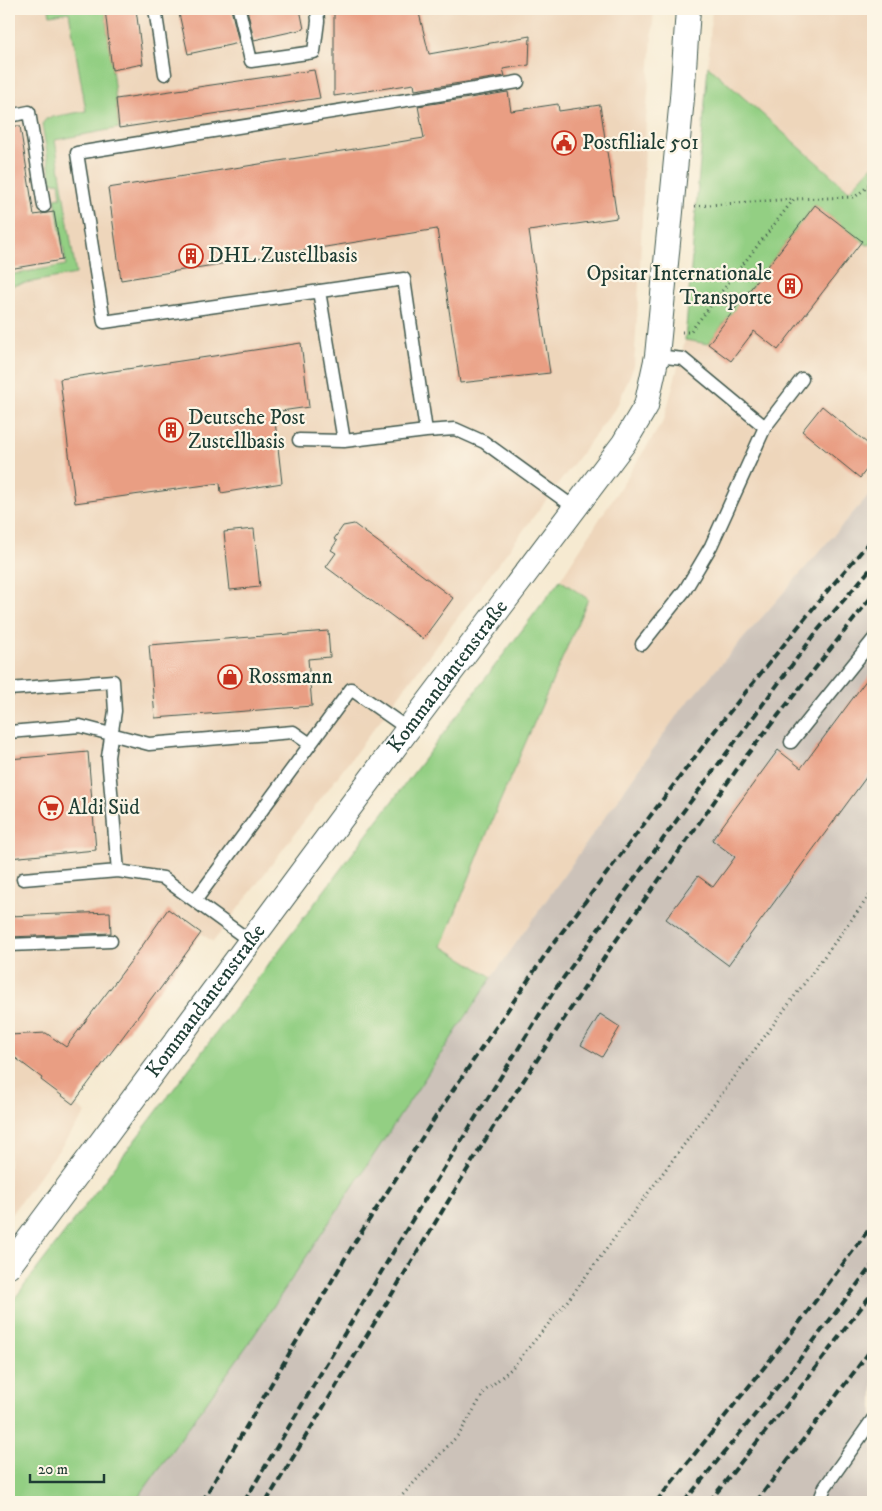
<svg xmlns="http://www.w3.org/2000/svg" width="882" height="1511" font-family="'IM FELL DW Pica',serif">
  <style>
    .built { fill: #eed6bb }
    .industrial { fill: #ccc2b9 }
    .green { fill: #93cf83; stroke: #59865c }
    .building { fill: #e99e83 }
    .lines { fill: none; stroke-linecap: round; stroke-linejoin: round }
    .lane-casing { stroke: #3f574c; stroke-width: 15 }
    .street-casing { stroke: #3f574c; stroke-width: 26 }
    .path { stroke: #3f574c; stroke-width: 3; stroke-dasharray: 1 4; stroke-linecap: butt }
    .lane { stroke: #fff; stroke-width: 12 }
    .street { stroke: #fff; stroke-width: 24 }
    .rail { stroke: #1f3d34; stroke-width: 4; stroke-dasharray: 8 4; stroke-linecap: butt }
    .labels { text-anchor: middle; dominant-baseline: central; stroke-width: 4.5; stroke-linejoin: round; paint-order: stroke }
    .poi-label { font-size: 21px; fill: #1f3d34; stroke: #fcf5e5; text-anchor: start }
    .street-label { font-size: 21px; fill: #1f3d34; stroke: #fcf5e5 }
  </style>
  <rect width="100%" height="100%" fill="#fcf5e5"/>
  <filter id="ink" filterUnits="userSpaceOnUse"><feTurbulence type="fractalNoise" baseFrequency=".02" numOctaves="2"/><feDisplacementMap in="SourceGraphic" scale="10" xChannelSelector="R" yChannelSelector="G"/><feConvolveMatrix kernelMatrix="1 2 1 2 8 2 1 2 1" color-interpolation-filters="sRGB"/></filter>
  <filter id="wash" filterUnits="userSpaceOnUse"><feTurbulence type="fractalNoise" baseFrequency=".0096" numOctaves="4" result="noise"/><feDisplacementMap in="SourceGraphic" scale="20" xChannelSelector="R" yChannelSelector="G"/><feGaussianBlur stdDeviation="1.12" result="paint"/><feColorMatrix in="noise" values="0 0 0 0 0 0 0 0 0 0 0 0 0 0 0 0 0 1.4 0 .05"/><feComposite in="paint" operator="in"/></filter>
  <g filter="url(#wash)">
    <rect width="100%" height="100%" fill="#f6ead1"/>
    <!-- built -->
    <path class="built" d="M9 9H654L646 121 640 267 634 366 617 406 213 942 168 909 41 1080 86 1113 9 1217Z
      M712 9H873V165L850 191 708 66Z
      M815 205 866 244H873V490L680 711 492 977 442 946 498 806 588 599 560 580 664 420 685 340 708 344Z"/>
    <!-- industrial -->
    <path class="industrial" d="M873 490V1489L864 1502H135L251 1340 492 977 680 711Z"/>
    <!-- green -->
    <path class="green" d="M49 9H105L119 128 55 140 76 274 9 286V275L66 265 55 198 61 197 59 182 52 183 42 124 47 118 86 111 69 12 50 15Z
      M708 66 849 191 873 165V244L867 245 815 205 708 344 685 340Z
      M560 580 588 599 498 806 442 946 492 977 251 1340 135 1502H9V1306Z"/>
    <g id="blocks">
      <!-- building -->
      <path class="building" d="M105 9H136L143 64 112 70Z
        M178 9H231L239 43 188 54Z
        M247 9H300L304 29 254 40Z
        M334 9H418L429 54 530 36 529 65 503 69 505 76 415 90 414 84 334 96Z
        M314 70 320 98 119 128 116 99Z
        M508 92 511 111 558 104 559 111 600 105 617 218 529 231 550 373 460 383 437 229 121 280 108 188 424 138 418 106Z
        M9 126H20L34 215 54 212 62 260 9 269Z
        M815 205 862 241 778 350 754 331 731 361 708 344Z
        M301 343 309 407 274 412 282 483 221 493 220 483 75 503 60 379Z
        M822 406 873 448V461L860 478 802 431Z
        M354 524 453 598 423 639 326 567 336 553 331 550 337 541 334 539 343 526Z
        M254 529 260 587 230 590 224 532Z
        M328 631 330 657 308 659 312 706 155 718 149 645Z
        M873 671V768L728 965 666 919 698 876 713 887 735 857 712 840 778 750 801 768Z
        M88 752 96 850 9 858V759Z
        M168 909 201 933 157 993 156 992 73 1104 41 1080 42 1078 9 1053V1035L46 1033 66 1047 140 949Z
        M110 912 111 933 9 937V916Z
        M600 1014 620 1027 602 1057 581 1045Z"/>
    </g>
  </g>
  <g filter="url(#ink)">
    <use href="#blocks" fill-opacity="0" stroke="#3f574c" stroke-width="1"/>
    <g class="lines">
      <!-- lane casing -->
      <g class="lane-casing">
        <path id="lane" d="M155 9 165 74
          M239 9 251 61 314 52 318 21 317 9
          M9 116 29 112 44 206
          M319 291 344 441
          M765 427 802 379
          M426 431 404 279 104 322 77 153 518 82
          M299 440 344 441 426 431 455 429 484 442 575 508
          M642 644 685 590 711 546 765 427 683 359 657 356
          M9 689 113 681 115 711 108 757 118 871 163 878 195 901 351 689 408 729
          M9 732 80 726 149 744 293 732 310 744
          M791 742 873 640
          M23 879 118 871
          M195 901 250 941
          M9 945 111 941
          M819 1502 825 1487 873 1419"/>
      </g>
      <!-- street casing -->
      <g class="street-casing">
        <g id="street">
          <path id="s1" d="M9 1266 408 729 624 443 646 406 657 356 682 98 688 9"/>
        </g>
      </g>
      <!-- path -->
      <path class="path" d="M695 206 793 199
        M682 332H690L794 199 855 197 873 182
        M396 1502 460 1433 485 1391 511 1369 569 1299 873 891"/>
      <!-- lane -->
      <use href="#lane" class="lane"/>
      <!-- street -->
      <use href="#street" class="street"/>
      <!-- rail -->
      <path class="rail" d="M202 1502 353 1245 449 1096 550 948 720 724 823 596 873 538
        M244 1502 420 1207 556 988 668 832 818 630 873 566
        M266 1502 495 1124 608 952 747 755 873 595
        M656 1502 787 1339 873 1224
        M684 1502 792 1369 873 1264
        M709 1502 794 1396 873 1292
        M756 1502 873 1347"/>
    </g>
  </g>
  <!-- icons -->
  <defs>
    <g id="civic-ring" transform="scale(1.25)"><circle r="9.5" fill="#fcf5e5" stroke="#c8321e" stroke-width="1.5"/><path d="M-.6-6.5H3V-4.5H.6V-3L4-1V1h2V6H-6V1h2V-1L-.6-3ZM-1.2 2.5V6h2.4V2.5Z" fill="#c8321e"/></g>
    <g id="building-ring" transform="scale(1.25)"><circle r="9.5" fill="#fcf5e5" stroke="#c8321e" stroke-width="1.5"/><path d="M-4-6H4V6H1V3H-1V6H-4ZM-2.5-4.3h1.7v1.8h-1.7ZM.8-4.3h1.7v1.8H.8ZM-2.5-1h1.7V.8h-1.7ZM.8-1h1.7V.8H.8Z" fill="#c8321e"/></g>
    <g id="shop-ring" transform="scale(1.25)"><circle r="9.5" fill="#fcf5e5" stroke="#c8321e" stroke-width="1.5"/><path d="M-5-2.5h2.3a2.7 3.5 0 0 1 5.4 0H5L5.5 6h-11ZM-1.5-2.5h3a1.5 2.3 0 0 0-3 0Z" fill="#c8321e"/></g>
    <g id="supermarket-ring" transform="scale(1.25)"><circle r="9.5" fill="#fcf5e5" stroke="#c8321e" stroke-width="1.5"/><path d="M-6-5.5h2.5l.6 2H6L4.5 2H-2.5L-4.4-4H-6ZM-1.5 3.2a1.3 1.3 0 1 0 .1 0ZM3 3.2a1.3 1.3 0 1 0 .1 0Z" fill="#c8321e"/></g>
  </defs>
  <g fill-rule="evenodd">
    <use href="#civic-ring" x="564" y="143"/>
    <use href="#building-ring" x="191" y="256"/>
    <use href="#building-ring" x="790" y="286"/>
    <use href="#building-ring" x="171" y="430"/>
    <use href="#shop-ring" x="230" y="677"/>
    <use href="#supermarket-ring" x="51" y="808"/>
  </g>
  <g class="labels">
    <!-- poi labels -->
    <g class="poi-label">
      <text x="582" y="143">Postfiliale 501</text>
      <text x="208" y="256">DHL Zustellbasis</text>
      <text x="772" y="274" text-anchor="end">Opsitar Internationale<tspan x="772" dy="24">Transporte</tspan></text>
      <text x="188" y="418">Deutsche Post<tspan x="188" dy="24">Zustellbasis</tspan></text>
      <text x="248" y="677">Rossmann</text>
      <text x="68" y="808">Aldi Süd</text>
    </g>
    <!-- street labels -->
    <g class="street-label">
      <text stroke="none"><textPath href="#s1" startOffset="735">Kommandantenstraße</textPath></text>
      <text stroke="none"><textPath href="#s1" startOffset="330">Kommandantenstraße</textPath></text>
    </g>
  </g>
  <!-- margin -->
  <rect width="882" height="1511" fill="none" stroke="#fcf5e5" stroke-width="30"/>
  <!-- scale -->
  <path d="M30 1474v8h74v-8" fill="none" stroke="#1f3d34" stroke-width="2.5"/>
  <text x="38" y="1474" font-size="15" fill="#1f3d34" stroke="#fcf5e5" stroke-width="4" paint-order="stroke">20 m</text>
</svg>
